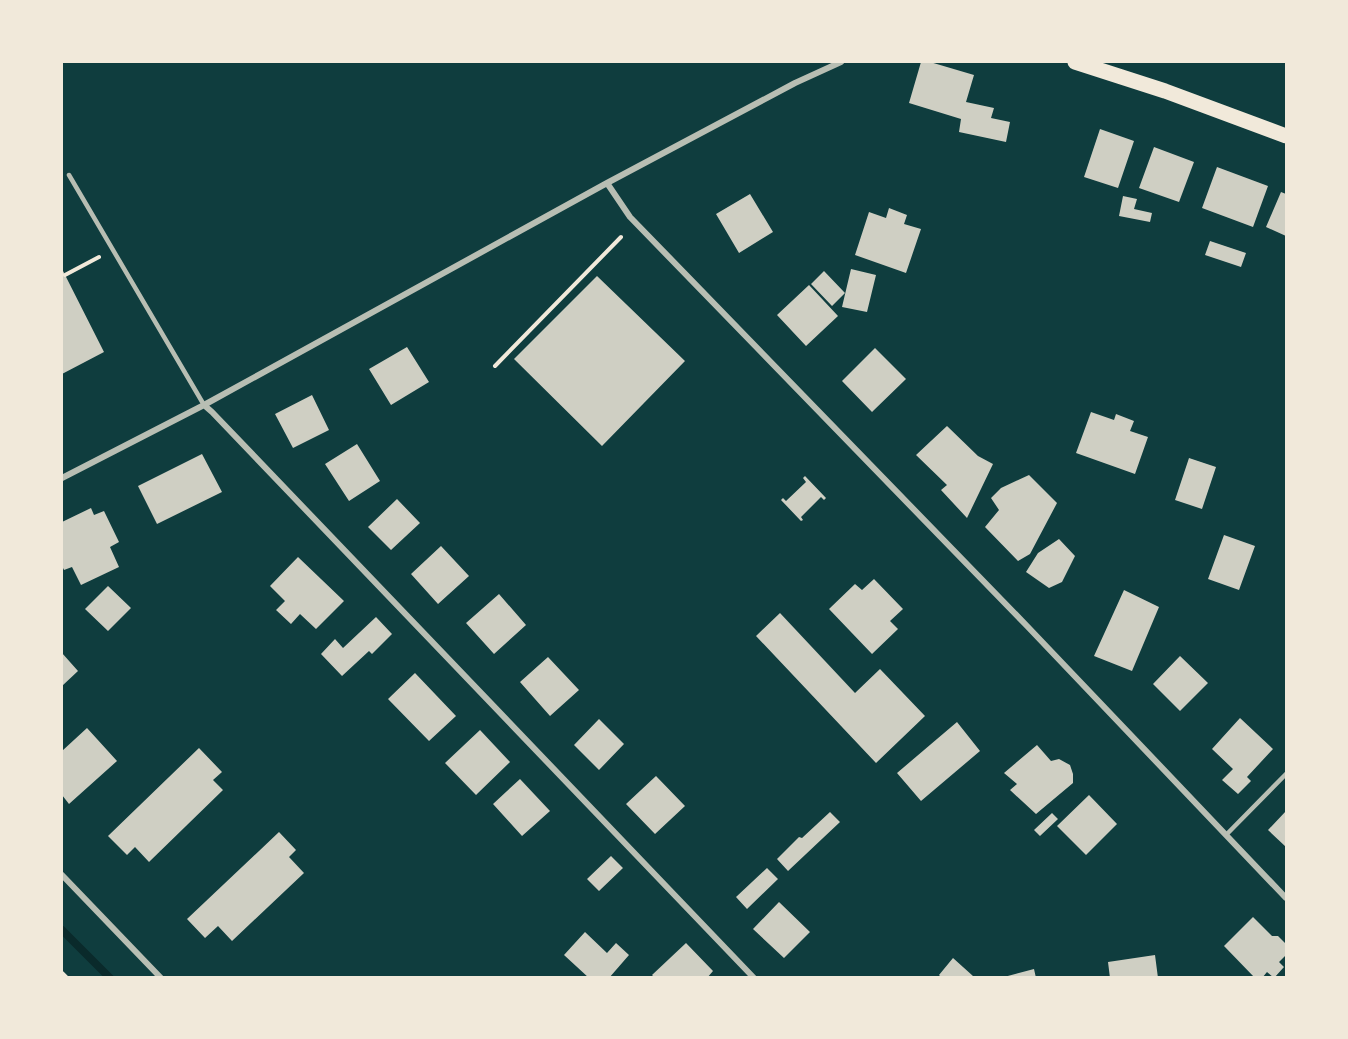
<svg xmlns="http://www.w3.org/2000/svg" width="1348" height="1039" font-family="'Exo 2',sans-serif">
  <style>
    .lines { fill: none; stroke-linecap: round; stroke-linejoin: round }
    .stream { stroke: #0a2a2b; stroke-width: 8 }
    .building { fill: #cfcfc3 }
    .path { stroke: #f1e9da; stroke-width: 4 }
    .service { stroke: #b8beb3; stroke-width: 4.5 }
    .minor { stroke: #b8beb3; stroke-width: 6 }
    .primary { stroke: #f1e9da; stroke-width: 15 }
  </style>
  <rect width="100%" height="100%" fill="#0f3d3e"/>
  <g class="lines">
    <!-- stream -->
    <path class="stream" d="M62 930 110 978"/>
  </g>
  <!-- building -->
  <path class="building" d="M921 62H930L974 75 966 102 994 108 991 118 1010 122 1006 142 959 132 961 119 909 103Z
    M1100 129 1134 141 1118 188 1084 177Z
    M1154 147 1194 162 1179 202 1139 188Z
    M1217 167 1268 186 1253 227 1202 208Z
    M1281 192 1286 194V236L1266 227Z
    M750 194 773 232 739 253 716 214Z
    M1123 196 1137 199 1134 209 1152 213 1150 222 1119 216Z
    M889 208 907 215 904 224 921 229 906 273 855 255 869 212 886 218Z
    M1210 241 1246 253 1241 267 1205 255Z
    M62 269 104 352 62 374Z
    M851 269 876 275 867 312 842 307Z
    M824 271 845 293 832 306 811 284Z
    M597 276 685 361 602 446 514 359Z
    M809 285 838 316 806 346 777 315Z
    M407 347 429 382 391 405 369 369Z
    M875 348 906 379 872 412 842 381Z
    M312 395 329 430 293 448 275 414Z
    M1091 412 1114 420 1116 414 1134 421 1130 431 1148 437 1135 474 1076 453Z
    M947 426 978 456 993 464 967 518 941 490 947 485 916 455Z
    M357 444 380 481 349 501 325 464Z
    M202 454 222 492 157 524 138 486Z
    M1189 458 1216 467 1202 509 1175 500Z
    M1029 475 1057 503 1030 554 1018 561 985 527 999 510 991 498 1001 488Z
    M805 476 826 498 824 500 821 497 801 517 803 520 801 521 781 500 783 498 786 501 806 482 803 478Z
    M397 499 420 523 391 550 368 527Z
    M91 508 94 515 104 511 119 542 110 547 119 567 81 585 72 567 64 570 62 566V522Z
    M1224 535 1255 546 1239 590 1208 579Z
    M1059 539 1075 556 1062 582 1049 588 1026 572 1038 553Z
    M441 546 469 576 438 604 411 574Z
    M298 557 344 601 316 629 300 614 291 624 276 610 285 601 270 586Z
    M874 579 903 609 890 621 898 629 872 654 829 609 855 584 862 590Z
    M108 586 131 608 108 631 85 609Z
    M1124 590 1159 607 1132 671 1094 656Z
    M499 594 526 625 494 654 466 623Z
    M780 613 855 693 880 669 925 716 876 763 756 636Z
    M376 617 392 634 372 654 369 651 342 676 321 654 335 639 343 648Z
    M62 653 78 671 62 686Z
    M1180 656 1208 683 1180 711 1153 684Z
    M548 657 579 690 550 716 520 682Z
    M415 673 456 716 429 741 388 699Z
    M1240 718 1273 749 1247 777 1251 781 1238 794 1222 780 1233 769 1212 749Z
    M599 719 624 744 599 770 574 745Z
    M957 722 980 751 921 801 897 773Z
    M87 728 117 761 69 804 62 795V751Z
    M480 730 510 762 476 795 445 763Z
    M1037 745 1051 761 1059 759 1070 765 1073 774V783L1036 814 1010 790 1017 784 1004 773Z
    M199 748 222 772 213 780 223 790 149 862 135 847 127 855 108 836Z
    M656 776 685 806 655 834 626 804Z
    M520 779 550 811 522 836 493 804Z
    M1089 795 1117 824 1086 855 1057 826Z
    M1286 811V847L1268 830Z
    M830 812 840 822 788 871 777 859 799 837 802 838Z
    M1052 813 1058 819 1040 836 1034 830Z
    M279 832 296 850 289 857 304 873 232 941 218 926 205 938 187 919Z
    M611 856 623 868 599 891 587 879Z
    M767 868 778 879 747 909 736 897Z
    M779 902 810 932 784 958 753 929Z
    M1253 917 1272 936H1278L1286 944V955L1279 962 1284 967 1274 978 1267 972 1262 978H1255L1224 946Z
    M585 932 607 953 616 943 629 955 609 978H589L564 955Z
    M686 943 713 971 707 978H655L652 975Z
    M1155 955 1158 978H1110L1108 962Z
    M953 958 973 976 971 978H942L939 975Z
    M1034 969 1036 978H1004V977Z"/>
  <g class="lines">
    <!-- path -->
    <path class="path" d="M65 275 99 257
      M495 366 621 237
      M62 973 67 978"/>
    <!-- service -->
    <path class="service" d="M69 175 204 405
      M1226 835 1286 774"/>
    <!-- minor -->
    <path class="minor" d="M607 183 630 217 1027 626 1286 898
      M204 405 212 412 754 978
      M62 478 204 405 607 183 795 83 841 62
      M62 875 161 978"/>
    <!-- primary -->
    <path class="primary" d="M1075 62 1165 91 1286 136"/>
  </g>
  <!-- border -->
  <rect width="1348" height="1039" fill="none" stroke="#f1e9da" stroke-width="126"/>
</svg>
